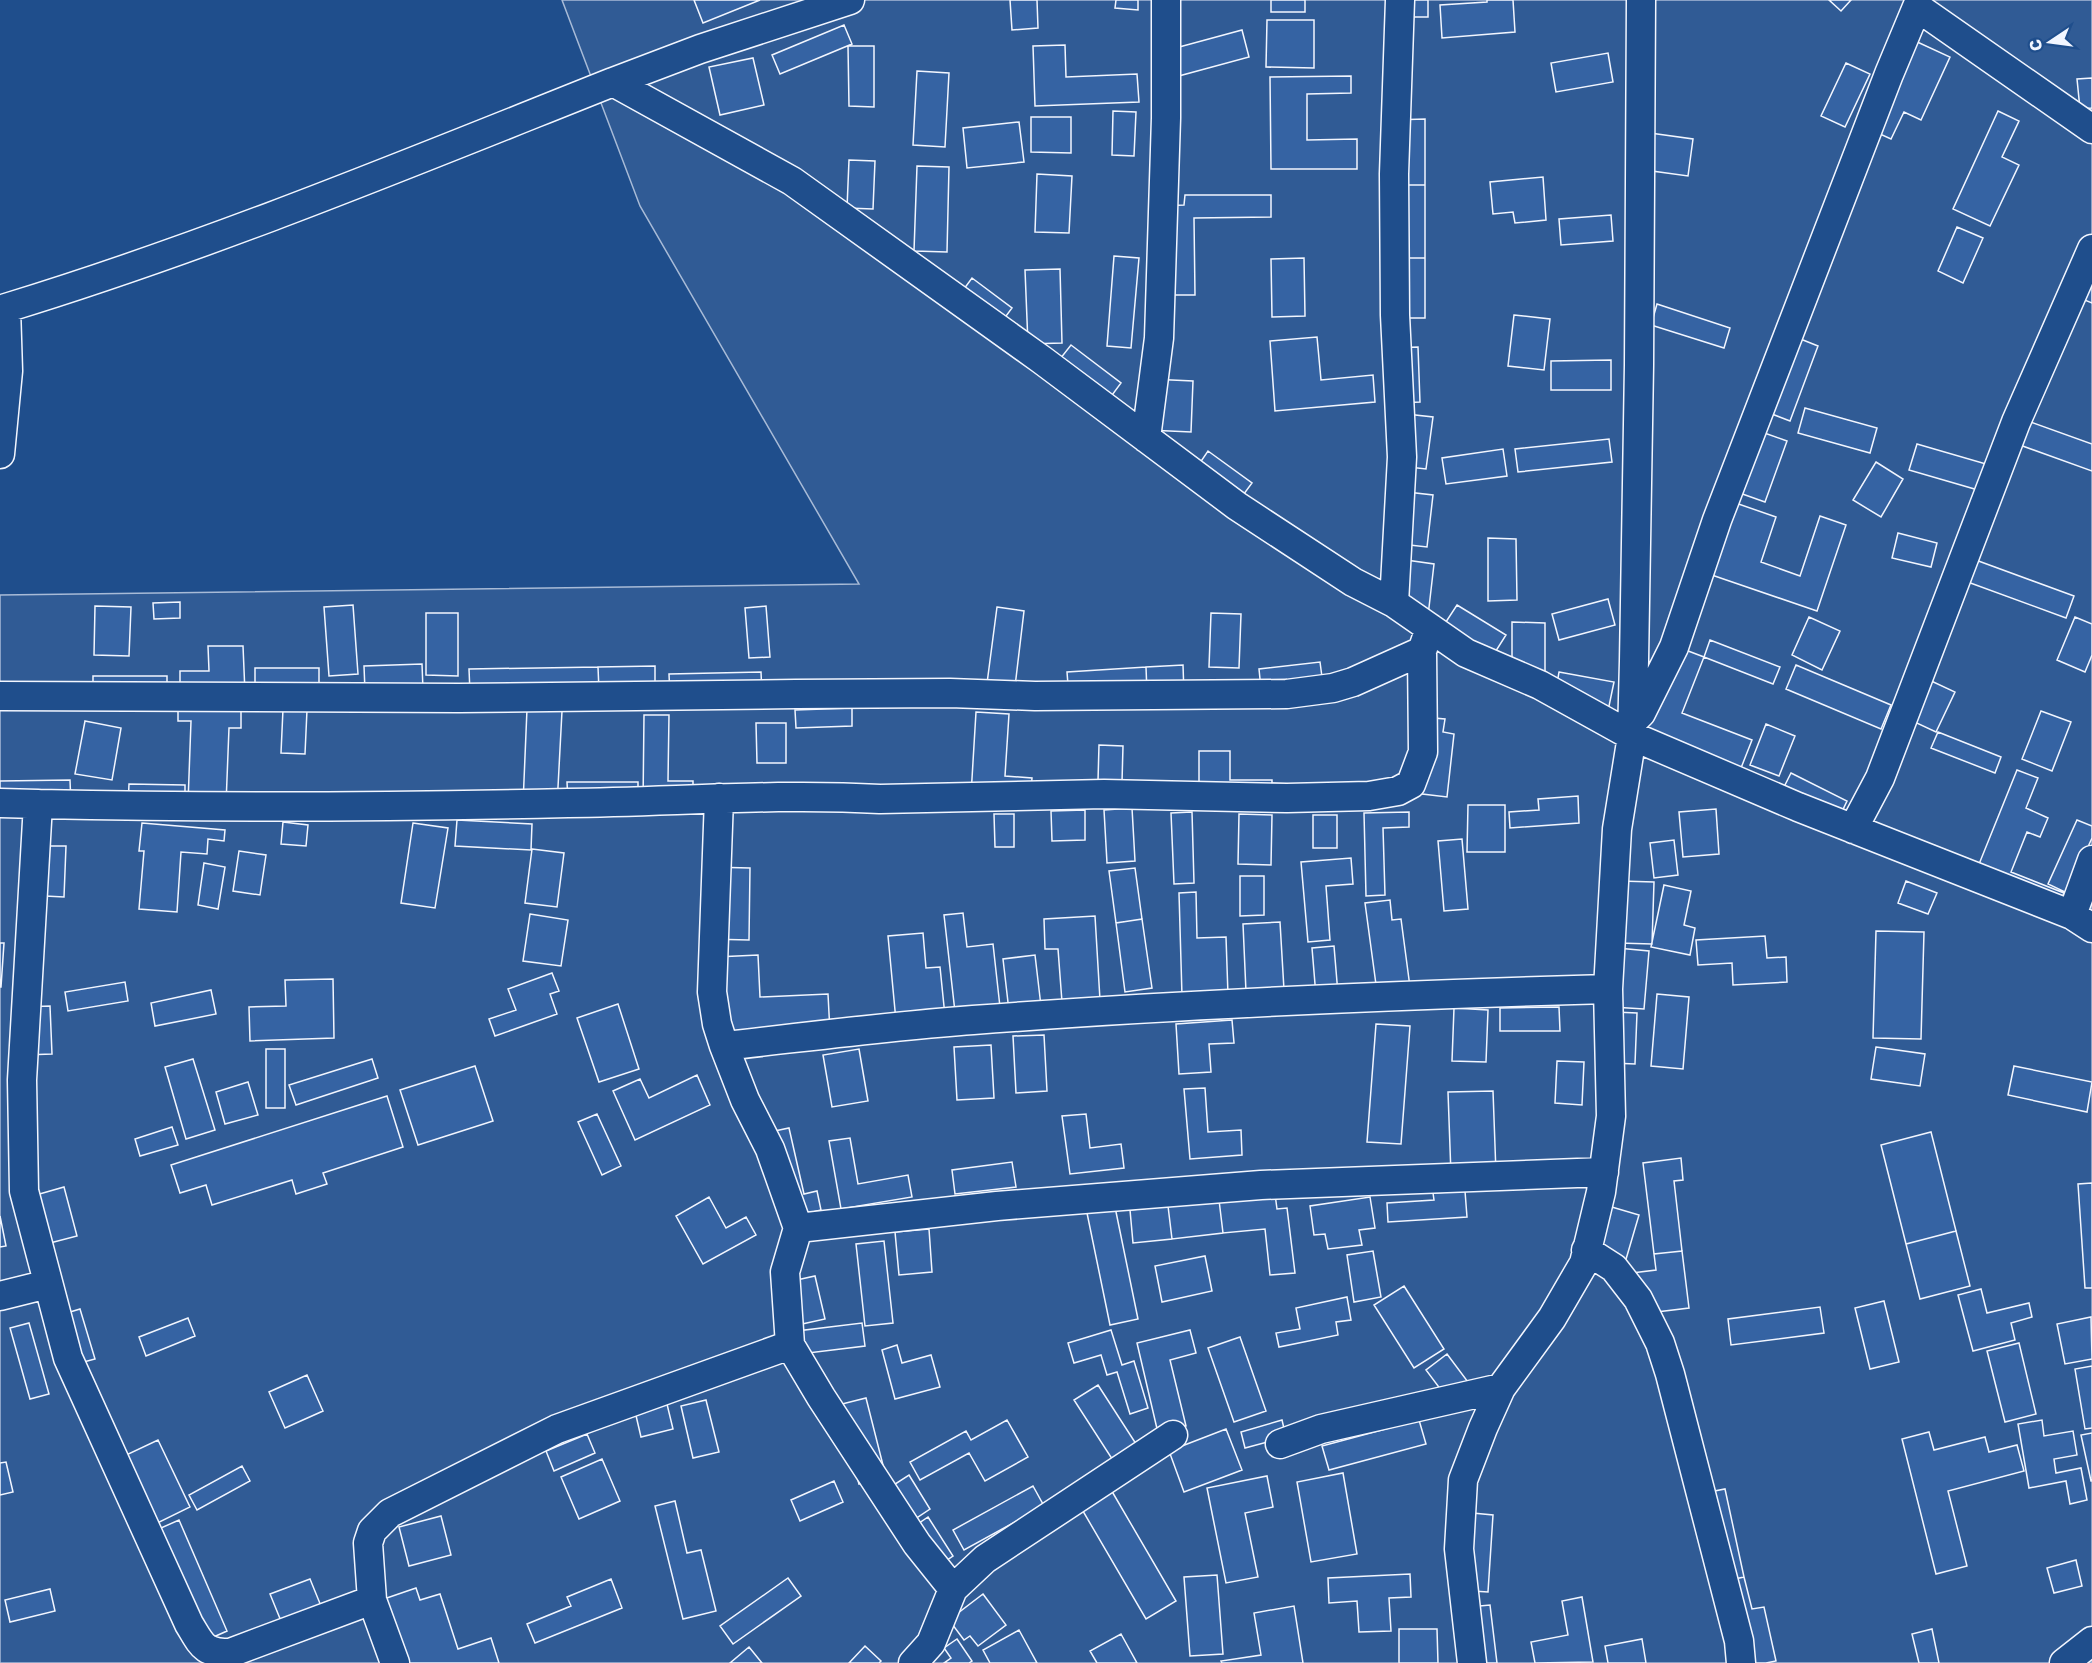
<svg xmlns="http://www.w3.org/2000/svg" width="2092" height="1663" font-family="'Golos Text',sans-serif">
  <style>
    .green { fill: #305b95; stroke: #a8bbd7; stroke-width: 1.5 }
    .building { fill: #3563a3; stroke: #f2f6ff; stroke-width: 1.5 }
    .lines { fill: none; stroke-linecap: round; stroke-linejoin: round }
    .minor-casing { stroke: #f2f6ff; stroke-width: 31 }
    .minor { stroke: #1f4e8c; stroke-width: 28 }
  </style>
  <rect width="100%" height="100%" fill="#1f4e8c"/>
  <!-- green -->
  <path class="green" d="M562 0H2092V1663H0V595L859 584 640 206Z"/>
  <!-- building -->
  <path class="building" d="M694 0H760L703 23Z
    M1010 0H1037L1038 28 1012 30Z
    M1116 0H1138V10L1115 8Z
    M1271 0H1305V12H1271Z
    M1392 0H1428V17H1392Z
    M1487 0H1513L1515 32 1442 38 1440 5 1487 2Z
    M1829 0H1851L1841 11Z
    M1267 20H1314V68L1266 67Z
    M844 25 852 44 780 74 772 55Z
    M1242 30 1249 57 1164 80 1157 53Z
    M1913 40 1950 57 1921 120 1904 112 1891 139 1871 130Z
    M1065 45 1066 77 1137 74 1139 102 1035 106 1033 46Z
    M848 46H874V107L849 106Z
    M1608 53 1613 82 1556 92 1551 63Z
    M753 58 764 105 720 115 709 67Z
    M1846 63 1870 74 1845 127 1821 116Z
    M917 71 949 73 945 147 913 145Z
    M1351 76V93L1307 94V140L1357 139V169H1271L1270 77Z
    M2092 78V108L2080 109 2077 79Z
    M1113 111 1136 112 1134 156 1112 155Z
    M1998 111 2019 121 2002 157 2019 165 1990 226 1953 209Z
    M1031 117H1071V153L1031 152Z
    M1425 119V185H1393L1392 120Z
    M1019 122 1024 162 967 168 963 128Z
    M1650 133 1693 139 1688 176 1645 170Z
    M849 160 875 161 873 209 847 208Z
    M917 166 949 167 947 252 914 251Z
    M1037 174 1072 176 1069 233 1035 232Z
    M1543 177 1546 220 1515 223 1513 212 1493 214 1490 182Z
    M1393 185H1425V258H1393Z
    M1185 195H1271V217L1194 218 1195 295H1157L1156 206 1184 205Z
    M1611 215 1613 241 1561 245 1559 219Z
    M1957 227 1983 238 1963 283 1938 271Z
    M1114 256 1139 258 1131 348 1107 346Z
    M2092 256V303L2075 296Z
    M1304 258 1305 316 1272 317 1271 259Z
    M1393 258H1425V318H1393Z
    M1060 269 1062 343 1028 344 1025 270Z
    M972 278 1012 308 998 327 958 297Z
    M1657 304 1730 328 1724 348 1651 325Z
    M1514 315 1550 319 1544 370 1508 366Z
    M1793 336 1818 346 1790 421 1764 411Z
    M1317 337 1321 380 1373 375 1375 402 1275 411 1270 341Z
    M1071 345 1121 383 1107 402 1056 364Z
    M1418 347 1420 402 1394 403 1392 348Z
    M1611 360V390H1551V361Z
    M1150 379 1193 381 1191 432 1148 430Z
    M1805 408 1877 428 1870 453 1798 433Z
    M1397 413 1433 417 1426 469 1391 465Z
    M2025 420 2092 444V471L2017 444Z
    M1756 430 1787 441 1765 502 1734 491Z
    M1609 439 1612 462 1518 472 1515 449Z
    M1917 444 1986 464 1978 490 1909 470Z
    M1503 449 1507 476 1446 484 1442 458Z
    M1208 451 1252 483 1238 502 1195 470Z
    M1876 462 1903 479 1881 517 1853 500Z
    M1398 491 1433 495 1427 547 1392 543Z
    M1727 500 1776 517 1761 562 1800 576 1820 516 1846 525 1817 611 1703 572Z
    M1898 533 1937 543 1931 567 1892 558Z
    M1488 538 1516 539 1517 600 1488 601Z
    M1399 559 1434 564 1428 616 1393 612Z
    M1973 559 2074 596 2066 618 1965 581Z
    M1608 599 1615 625 1559 640 1552 614Z
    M180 602V618L154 619 153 603Z
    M353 605 358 674 329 676 324 607Z
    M1457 605 1506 635 1487 665 1438 634Z
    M95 606 131 607 129 656 94 655Z
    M766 606 770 657 749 658 745 608Z
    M997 607 1024 611 1014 695 986 691Z
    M426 613H458V676L426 675Z
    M1211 613 1241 614 1239 668 1209 667Z
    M1809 617 1840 631 1822 670 1792 655Z
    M2075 617 2092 624V655L2085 672 2057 660Z
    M1512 622 1545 623V673H1512Z
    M1710 640 1780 667 1773 684 1704 657Z
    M208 646H243L245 693 180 695V671H209Z
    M1675 646 1704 657 1682 713 1752 740 1741 768 1643 730Z
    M1320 662 1324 692 1262 699 1259 669Z
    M422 664 423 690 365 691 364 666Z
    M1183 665 1184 694 1147 693 1146 667Z
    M1796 665 1891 705 1881 729 1786 689Z
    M655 666V691H599L598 667Z
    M598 667 599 691 470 693 469 669Z
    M1146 667 1147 693 1069 698 1067 672Z
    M255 668H319V695H255Z
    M761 672 762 694 670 696 669 674Z
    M1559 672 1614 682 1608 711 1554 701Z
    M93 676H167V695H93Z
    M1927 679 1955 692 1936 732 1908 719Z
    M178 707 241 709V728H229L226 804 188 803 191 721H178Z
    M852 708V726L796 728 795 710Z
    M283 709 307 710 305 754 281 753Z
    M527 709 562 711 557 806 523 804Z
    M2041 711 2071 722 2052 771 2022 759Z
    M976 712 1009 714 1005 776 1032 778 1030 800 971 795Z
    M644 715H669L668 781H693V804L643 803Z
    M1422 717 1445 719 1443 732 1454 734 1447 797 1414 793Z
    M85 721 121 728 112 780 75 774Z
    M756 723H786V763H757Z
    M1766 724 1795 736 1779 776 1750 765Z
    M1938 732 2001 757 1995 773 1931 748Z
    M1099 745 1123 746 1122 782 1098 781Z
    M1199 751H1230V780H1272V797H1199Z
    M2017 770 2038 778 2026 808 2048 818 2040 837 2027 832 2011 872 2064 893 2056 914 1973 879Z
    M1791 773 1847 801 1836 824 1780 795Z
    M70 780 71 805H0V781Z
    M567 782H638V802H568Z
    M129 784 185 785V806L128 805Z
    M1578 796 1579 823 1510 828 1509 812 1539 810 1538 799Z
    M1468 805H1505V852H1467Z
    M1132 808 1135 861 1107 863 1104 810Z
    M1716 809 1719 854 1683 857 1679 812Z
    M1085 810V840L1052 841 1051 811Z
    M1192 812 1194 883 1174 884 1171 813Z
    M1409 812V827L1383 828 1385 895 1366 896 1364 813Z
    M994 814H1014V847H995Z
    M1239 814 1272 815 1271 865 1238 864Z
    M1313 815H1337V848H1313Z
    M457 820 532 824 531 850 455 846Z
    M2077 820 2092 826V838L2067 893 2048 884Z
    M283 822 308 825 306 846 281 844Z
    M142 823 225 830 224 841 208 839 207 854 181 852 177 912 139 909 144 851H139Z
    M413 823 448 828 435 908 401 903Z
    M1462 839 1468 909 1444 911 1438 841Z
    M1674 840 1678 875 1654 878 1650 843Z
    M49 846H66L64 897 26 895Z
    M532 849 564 853 557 907 525 903Z
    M239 851 266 855 260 895 233 891Z
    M1351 858 1353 884 1326 886 1330 940 1308 942 1301 862Z
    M204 863 225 867 218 909 198 905Z
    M709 867 750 868 749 940 708 939Z
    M1135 868 1142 919 1116 923 1109 871Z
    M1240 876H1264V915L1240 916Z
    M1620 881 1654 882 1652 944 1618 943Z
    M1906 881 1937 893 1928 914 1898 903Z
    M1664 885 1691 891 1684 925 1695 928 1690 955 1651 947Z
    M1196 892 1197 938 1226 937 1228 995 1182 996 1179 893Z
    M1390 900 1392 920 1401 919 1410 987 1377 992 1365 903Z
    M963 913 967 947 993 944 1000 1007 955 1012 944 915Z
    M530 914 568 920 561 966 523 961Z
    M1095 916 1100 1000 1062 1002 1058 949H1045L1044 919Z
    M1142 919 1152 988 1125 992 1116 923Z
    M1280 922 1284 990 1246 992 1243 924Z
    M1876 931 1924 932 1921 1039 1873 1038Z
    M923 933 926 968 940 967 945 1016 896 1021 888 936Z
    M1765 936 1767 958 1786 957 1787 982 1733 985 1732 963 1698 965 1696 940Z
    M0 943H4L1 987H0Z
    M1334 946 1338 994 1316 996 1312 948Z
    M1617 948 1649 951 1644 1009 1612 1007Z
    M758 955 760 997 828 994 830 1032 719 1037 716 957Z
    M1035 955 1041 1006 1009 1011 1003 959Z
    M552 973 559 991 550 994 557 1014 495 1036 489 1019 516 1010 508 989Z
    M333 979 334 1038 250 1041 249 1007 286 1006 285 980Z
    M125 982 128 1001 68 1011 65 992Z
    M211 990 216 1014 155 1026 151 1003Z
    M1657 994 1689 997 1683 1069 1651 1066Z
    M618 1004 639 1069 599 1082 577 1018Z
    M50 1006 52 1054 24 1055 22 1007Z
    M1559 1007 1560 1031H1500V1008Z
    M1454 1008 1488 1010 1486 1062 1452 1061Z
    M1614 1012 1637 1013 1635 1064 1612 1063Z
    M1232 1020 1234 1043 1209 1044 1211 1072 1179 1074 1176 1024Z
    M1376 1024 1410 1026 1401 1144 1367 1142Z
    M1044 1035 1047 1091 1016 1093 1013 1036Z
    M991 1045 994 1098 957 1100 954 1047Z
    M1876 1047 1925 1054 1920 1086 1871 1079Z
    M266 1049H285V1108H266Z
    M859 1049 868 1101 832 1107 823 1055Z
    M193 1059 215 1130 186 1139 165 1067Z
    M372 1059 378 1078 296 1105 289 1085Z
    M1557 1061 1584 1062 1582 1105 1555 1103Z
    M475 1066 493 1121 418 1145 400 1090Z
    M2014 1066 2092 1082 2087 1112 2008 1095Z
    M697 1075 710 1105 635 1140 613 1091 640 1079 649 1098Z
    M248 1082 258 1115 225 1124 216 1092Z
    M1205 1088 1208 1132 1241 1130 1242 1155 1190 1159 1184 1089Z
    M1493 1091 1496 1173 1451 1175 1448 1092Z
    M387 1096 403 1147 323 1173 327 1184 296 1194 292 1180 212 1205 206 1185 180 1193 171 1165Z
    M597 1114 621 1166 602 1175 578 1122Z
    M1086 1114 1090 1148 1121 1144 1124 1168 1070 1174 1062 1116Z
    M172 1127 178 1145 140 1156 135 1139Z
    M789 1128 804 1194 817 1191 821 1210 784 1219 765 1133Z
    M1931 1132 1956 1231 1906 1244 1881 1145Z
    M850 1138 858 1184 908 1175 912 1197 841 1209 829 1141Z
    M1681 1158 1683 1180 1674 1181 1682 1251 1654 1254 1643 1163Z
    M1012 1162 1016 1187 955 1194 952 1170Z
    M2092 1183V1288H2085L2078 1184Z
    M64 1187 77 1236 27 1249 15 1201Z
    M1465 1191 1467 1217 1388 1222 1387 1203 1434 1200 1433 1193Z
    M1275 1194 1277 1209 1287 1208 1295 1273 1270 1275 1265 1229 1223 1233 1219 1200Z
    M709 1197 726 1228 746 1217 756 1235 703 1264 676 1216Z
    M1370 1197 1375 1228 1359 1230 1362 1245 1328 1249 1325 1234 1314 1235 1310 1206Z
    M1219 1200 1223 1233 1172 1239 1168 1206Z
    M1605 1205 1639 1215 1624 1266 1590 1257Z
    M1168 1206 1172 1239 1133 1243 1130 1210Z
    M1115 1207 1138 1319 1110 1325 1087 1213Z
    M0 1216 6 1246 0 1247Z
    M929 1229 932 1272 899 1275 895 1232Z
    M1956 1231 1970 1286 1920 1299 1906 1244Z
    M884 1241 893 1323 865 1326 856 1244Z
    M1373 1251 1381 1297 1354 1302 1347 1255Z
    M1682 1251 1689 1308 1632 1315 1615 1275 1656 1270 1654 1254Z
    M1205 1256 1212 1291 1162 1302 1155 1266Z
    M815 1276 825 1319 793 1326 783 1283Z
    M1404 1286 1444 1349 1414 1368 1374 1305Z
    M1981 1289 1987 1313 2029 1303 2032 1317 2011 1323 2015 1340 1973 1351 1958 1295Z
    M1347 1297 1351 1320 1336 1322 1338 1335 1279 1347 1276 1333 1300 1329 1296 1308Z
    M1884 1301 1899 1362 1870 1369 1855 1308Z
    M1820 1307 1824 1333 1731 1345 1728 1319Z
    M80 1309 95 1359 61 1368 47 1319Z
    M2091 1317 2092 1359 2065 1364 2057 1324Z
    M188 1318 195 1336 146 1356 139 1337Z
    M29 1323 49 1394 30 1399 10 1328Z
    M862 1323 865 1346 800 1354 797 1331Z
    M1111 1330 1122 1365 1134 1361 1148 1408 1130 1414 1117 1372 1107 1375 1101 1355 1074 1363 1068 1343Z
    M1190 1330 1196 1353 1170 1360 1186 1426 1158 1433 1137 1343Z
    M1240 1337 1266 1411 1234 1422 1208 1348Z
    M2019 1343 2036 1414 2005 1422 1987 1351Z
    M897 1345 902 1363 931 1355 940 1387 895 1399 882 1350Z
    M1447 1354 1471 1386 1450 1402 1426 1370Z
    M2092 1366V1428L2085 1429 2075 1369Z
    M307 1375 323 1411 285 1428 269 1392Z
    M1098 1385 1140 1450 1116 1465 1074 1400Z
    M866 1398 886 1477 859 1484 838 1405Z
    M666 1400 673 1429 641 1437 634 1407Z
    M706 1400 719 1452 693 1458 681 1406Z
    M1007 1420 1028 1457 985 1481 969 1453 920 1480 910 1462 966 1431 971 1440Z
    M1282 1420 1286 1437 1245 1448 1241 1432Z
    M1419 1420 1426 1444 1329 1470 1322 1446Z
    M2042 1420 2044 1436 2073 1431 2077 1455 2054 1459 2056 1473 2081 1468 2087 1500 2070 1504 2066 1481 2029 1488 2018 1424Z
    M1226 1429 1242 1470 1184 1492 1169 1451Z
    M1929 1432 1934 1450 1985 1437 1989 1452 2017 1445 2024 1471 1948 1491 1967 1566 1936 1574 1902 1439Z
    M2092 1433V1481H2091L2081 1435Z
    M587 1434 595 1453 554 1471 546 1451Z
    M158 1440 190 1507 139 1532 107 1464Z
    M602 1459 620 1501 579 1519 561 1477Z
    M6 1462 13 1492 0 1495V1463Z
    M242 1466 250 1481 197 1510 189 1495Z
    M1343 1473 1357 1554 1311 1562 1297 1482Z
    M909 1475 930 1509 897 1531 875 1497Z
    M1267 1476 1273 1507 1245 1513 1258 1577 1226 1583 1207 1488Z
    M834 1481 843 1502 800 1521 791 1500Z
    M1033 1486 1044 1506 964 1550 953 1530Z
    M1110 1488 1176 1601 1146 1619 1080 1506Z
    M1725 1489 1744 1577 1713 1584 1694 1495Z
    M675 1501 687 1553 701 1550 716 1611 683 1619 655 1506Z
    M1462 1512 1493 1515 1488 1592 1456 1590Z
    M441 1516 451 1555 409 1566 399 1527Z
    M928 1517 953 1556 928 1573 903 1534Z
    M179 1520 227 1631 191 1647 143 1536Z
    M2076 1560 2082 1586 2054 1593 2047 1568Z
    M1410 1574 1411 1597 1389 1598 1391 1631 1359 1632 1357 1601 1329 1603 1328 1578Z
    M1217 1575 1223 1654 1190 1656 1184 1577Z
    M1744 1577 1752 1609 1764 1607 1776 1661 1766 1663H1731L1713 1584Z
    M788 1578 801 1596 733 1644 720 1626Z
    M310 1579 321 1606 281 1621 270 1594Z
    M611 1579 622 1608 535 1643 527 1624 571 1606 567 1597Z
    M416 1588 420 1600 440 1594 458 1649 491 1638 499 1663H398L378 1601Z
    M50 1589 55 1611 10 1622 5 1600Z
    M983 1594 1006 1625 978 1646 970 1636 964 1640 949 1620Z
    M1582 1597 1593 1662 1535 1663 1531 1642 1568 1635 1562 1601Z
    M1490 1605 1497 1663H1465L1458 1608Z
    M1294 1606 1303 1663H1222L1221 1661 1261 1655 1254 1613Z
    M1399 1629H1437L1438 1663H1399Z
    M1932 1629 1939 1663H1919L1912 1634Z
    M1019 1630 1037 1663H990L983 1650Z
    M1121 1634 1137 1663H1097L1090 1651Z
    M957 1639 972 1661 969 1663H944L951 1658 944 1648Z
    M1642 1639 1646 1663H1608L1605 1646Z
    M865 1646 881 1661 879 1663H849Z
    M749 1647 762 1663H730Z"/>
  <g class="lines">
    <!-- minor casing -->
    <g class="minor-casing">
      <path id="minor" d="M613 82 700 49 850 0
        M1146 438 1159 338 1166 118V0
        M0 454 8 371 6 308C212 245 412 162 613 82L792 181 1042 360 1237 506 1353 582 1394 603 1466 653 1540 685 1632 736 1798 807 2072 915 2092 928
        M1394 603 1402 457 1395 315 1394 174 1400 0
        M0 696 459 698 796 694 950 693 1035 696 1287 694 1333 688 1353 682 1422 651
        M1634 720 1641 713 1674 647 1717 520 1889 74 1917 7 2092 129
        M719 798 712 992 717 1024 724 1046
        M0 803 38 804 22 1080 24 1191 68 1358 189 1624C202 1645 203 1653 230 1653L372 1600
        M38 804C215 808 391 807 568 803 672 802 776 793 880 799L1104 794 1287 798 1369 796 1398 791 1411 784 1423 752 1422 651 1430 628
        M1853 829 1880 778 2016 422 2092 249
        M2072 915 2092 860
        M798 1228 997 1206 1261 1185 1604 1172
        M1586 1250 1614 1268 1638 1299 1660 1343 1670 1374 1739 1641 1741 1663
        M0 1296 48 1284
        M1280 1444 1321 1429 1501 1388
        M953 1589 917 1544 821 1397 790 1345 785 1272 798 1228 770 1149 745 1100 724 1046C807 1037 890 1026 973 1020 1184 1004 1396 995 1608 989
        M395 1663 372 1600 368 1543 372 1531 390 1513 557 1429 790 1345
        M913 1663 931 1643 953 1589 985 1559 1173 1435
        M1472 1663 1459 1549 1463 1480 1483 1428 1501 1388 1552 1318 1584 1263 1601 1192 1611 1116 1608 989 1617 829 1632 736 1634 661 1639 365 1641 0
        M2064 1663 2092 1641"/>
    </g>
    <!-- minor -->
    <use href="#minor" class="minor"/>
  </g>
  <!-- north arrow -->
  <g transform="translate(2050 42) rotate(257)" stroke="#1f4e8c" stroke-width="4.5" paint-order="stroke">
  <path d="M0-4.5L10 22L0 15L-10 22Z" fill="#f2f6ff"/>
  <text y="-9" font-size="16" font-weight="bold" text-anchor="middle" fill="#f2f6ff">С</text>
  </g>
</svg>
